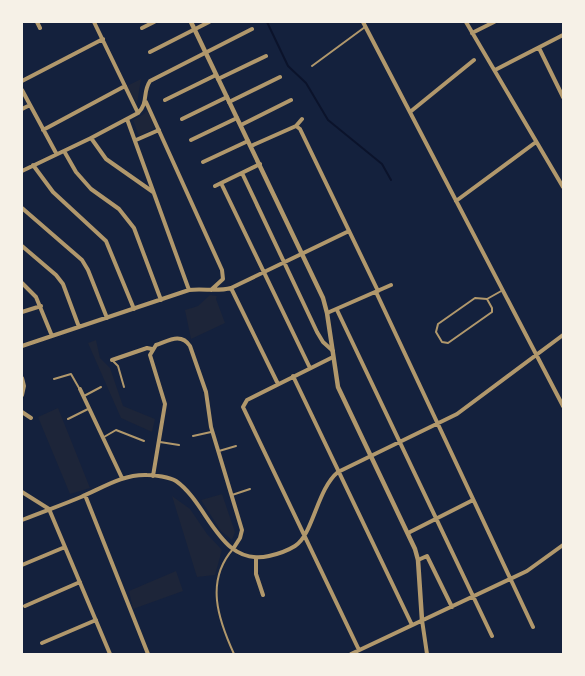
<svg xmlns="http://www.w3.org/2000/svg" width="585" height="676" font-family="'IBM Plex Serif',serif">
  <style>
    .green { fill: #1d2539 }
    .lines { fill: none; stroke-linecap: round; stroke-linejoin: round }
    .stream { stroke: #0b132b; stroke-width: 2 }
    .service { stroke: #b1986c; stroke-width: 2 }
    .minor { stroke: #b1986c; stroke-width: 4 }
    .tertiary { stroke: #b1986c; stroke-width: 4.5 }
  </style>
  <rect width="100%" height="100%" fill="#14213d"/>
  <!-- green -->
  <path class="green" d="M141 79 137 104 127 86Z
    M147 110 155 128 139 136 133 120 144 114Z
    M210 295 217 296 216 299 225 323 191 339 185 310 198 306Z
    M96 340 100 358 110 368 123 406 155 419 152 432 121 418 88 343Z
    M58 408 90 488 70 494 38 417Z
    M222 494 235 532 232 540 221 531 201 500Z
    M172 496 190 509 207 534 222 550 215 575 197 577Z
    M176 571 183 591 133 609 129 591Z"/>
  <g class="lines">
    <!-- stream -->
    <path class="stream" d="M267 22 288 66 306 83 328 120 382 164 391 180"/>
    <!-- service -->
    <path class="service" d="M312 66 365 27
      M487 299 492 308V312L448 343 442 342 436 332 438 324 475 298 487 299 503 290
      M113 361 118 366 124 387
      M54 379 71 374 79 388
      M84 396 101 387
      M68 419 88 409
      M193 436 211 432
      M104 437 116 430 144 441
      M160 442 179 445
      M219 451 236 446
      M232 495 250 489
      M233 549C205 581 218 619 234 654"/>
    <!-- minor -->
    <path class="minor" d="M37 22 40 28
      M94 22 138 113
      M363 22 563 406
      M466 22 563 187
      M142 28 154 22
      M472 33 494 22
      M539 48 563 97
      M150 52 209 22
      M495 70 563 35
      M218 79 266 56
      M22 81 103 39
      M22 90 56 153
      M165 100 216 75
      M146 102 222 270 223 279 211 290
      M229 102 280 77
      M22 109 30 105
      M410 112 474 60
      M127 119 189 290
      M182 119 227 97
      M241 125 291 100
      M296 126 300 129 378 291
      M43 130 125 86
      M91 138 106 159 153 192
      M136 140 159 130
      M191 140 237 118
      M251 146 296 126 302 119
      M64 151 76 172 91 189 119 209 134 228 161 300
      M203 162 248 141
      M33 165 53 192 106 241 134 309
      M22 171 91 138 138 113C149 102 142 93 150 81L252 29
      M242 173 317 332 323 342 333 351
      M221 183 310 368
      M215 186 260 164
      M456 201 536 142
      M22 208 82 260 88 270 107 318
      M22 246 56 275 63 284 79 327
      M22 283 36 297 52 336
      M231 288 278 384
      M376 292 533 627
      M337 310 492 636
      M22 312 41 306
      M327 313 391 285
      M22 346 189 290C203 288 217 292 231 288L349 231
      M333 357 247 400 243 407 359 650
      M112 360 147 348 152 349
      M293 376 412 625
      M22 378 24 386 22 395
      M80 389 122 478
      M22 412 31 418
      M153 476 165 404 150 355 156 345C168 341 181 332 190 346L206 392 211 427 242 530 240 538 233 549
      M22 492 49 509 110 654
      M85 495 148 654
      M22 520C42 512 62 505 81 497 102 488 123 474 147 475 154 475 170 477 176 481 209 504 219 567 269 556 278 554 287 551 295 546 313 535 317 489 338 472L457 414 563 335
      M408 533 473 500
      M256 559V574L263 595
      M418 560 427 556 452 607
      M22 565 65 547
      M25 606 80 582
      M422 620 427 654
      M42 643 96 620
      M351 654 527 571 563 545"/>
    <!-- tertiary -->
    <path class="tertiary" d="M191 22 323 298 327 313 338 387 415 549 418 560 422 620"/>
  </g>
  <!-- border -->
  <rect width="585" height="676" fill="none" stroke="#f6f1e7" stroke-width="46"/>
</svg>
